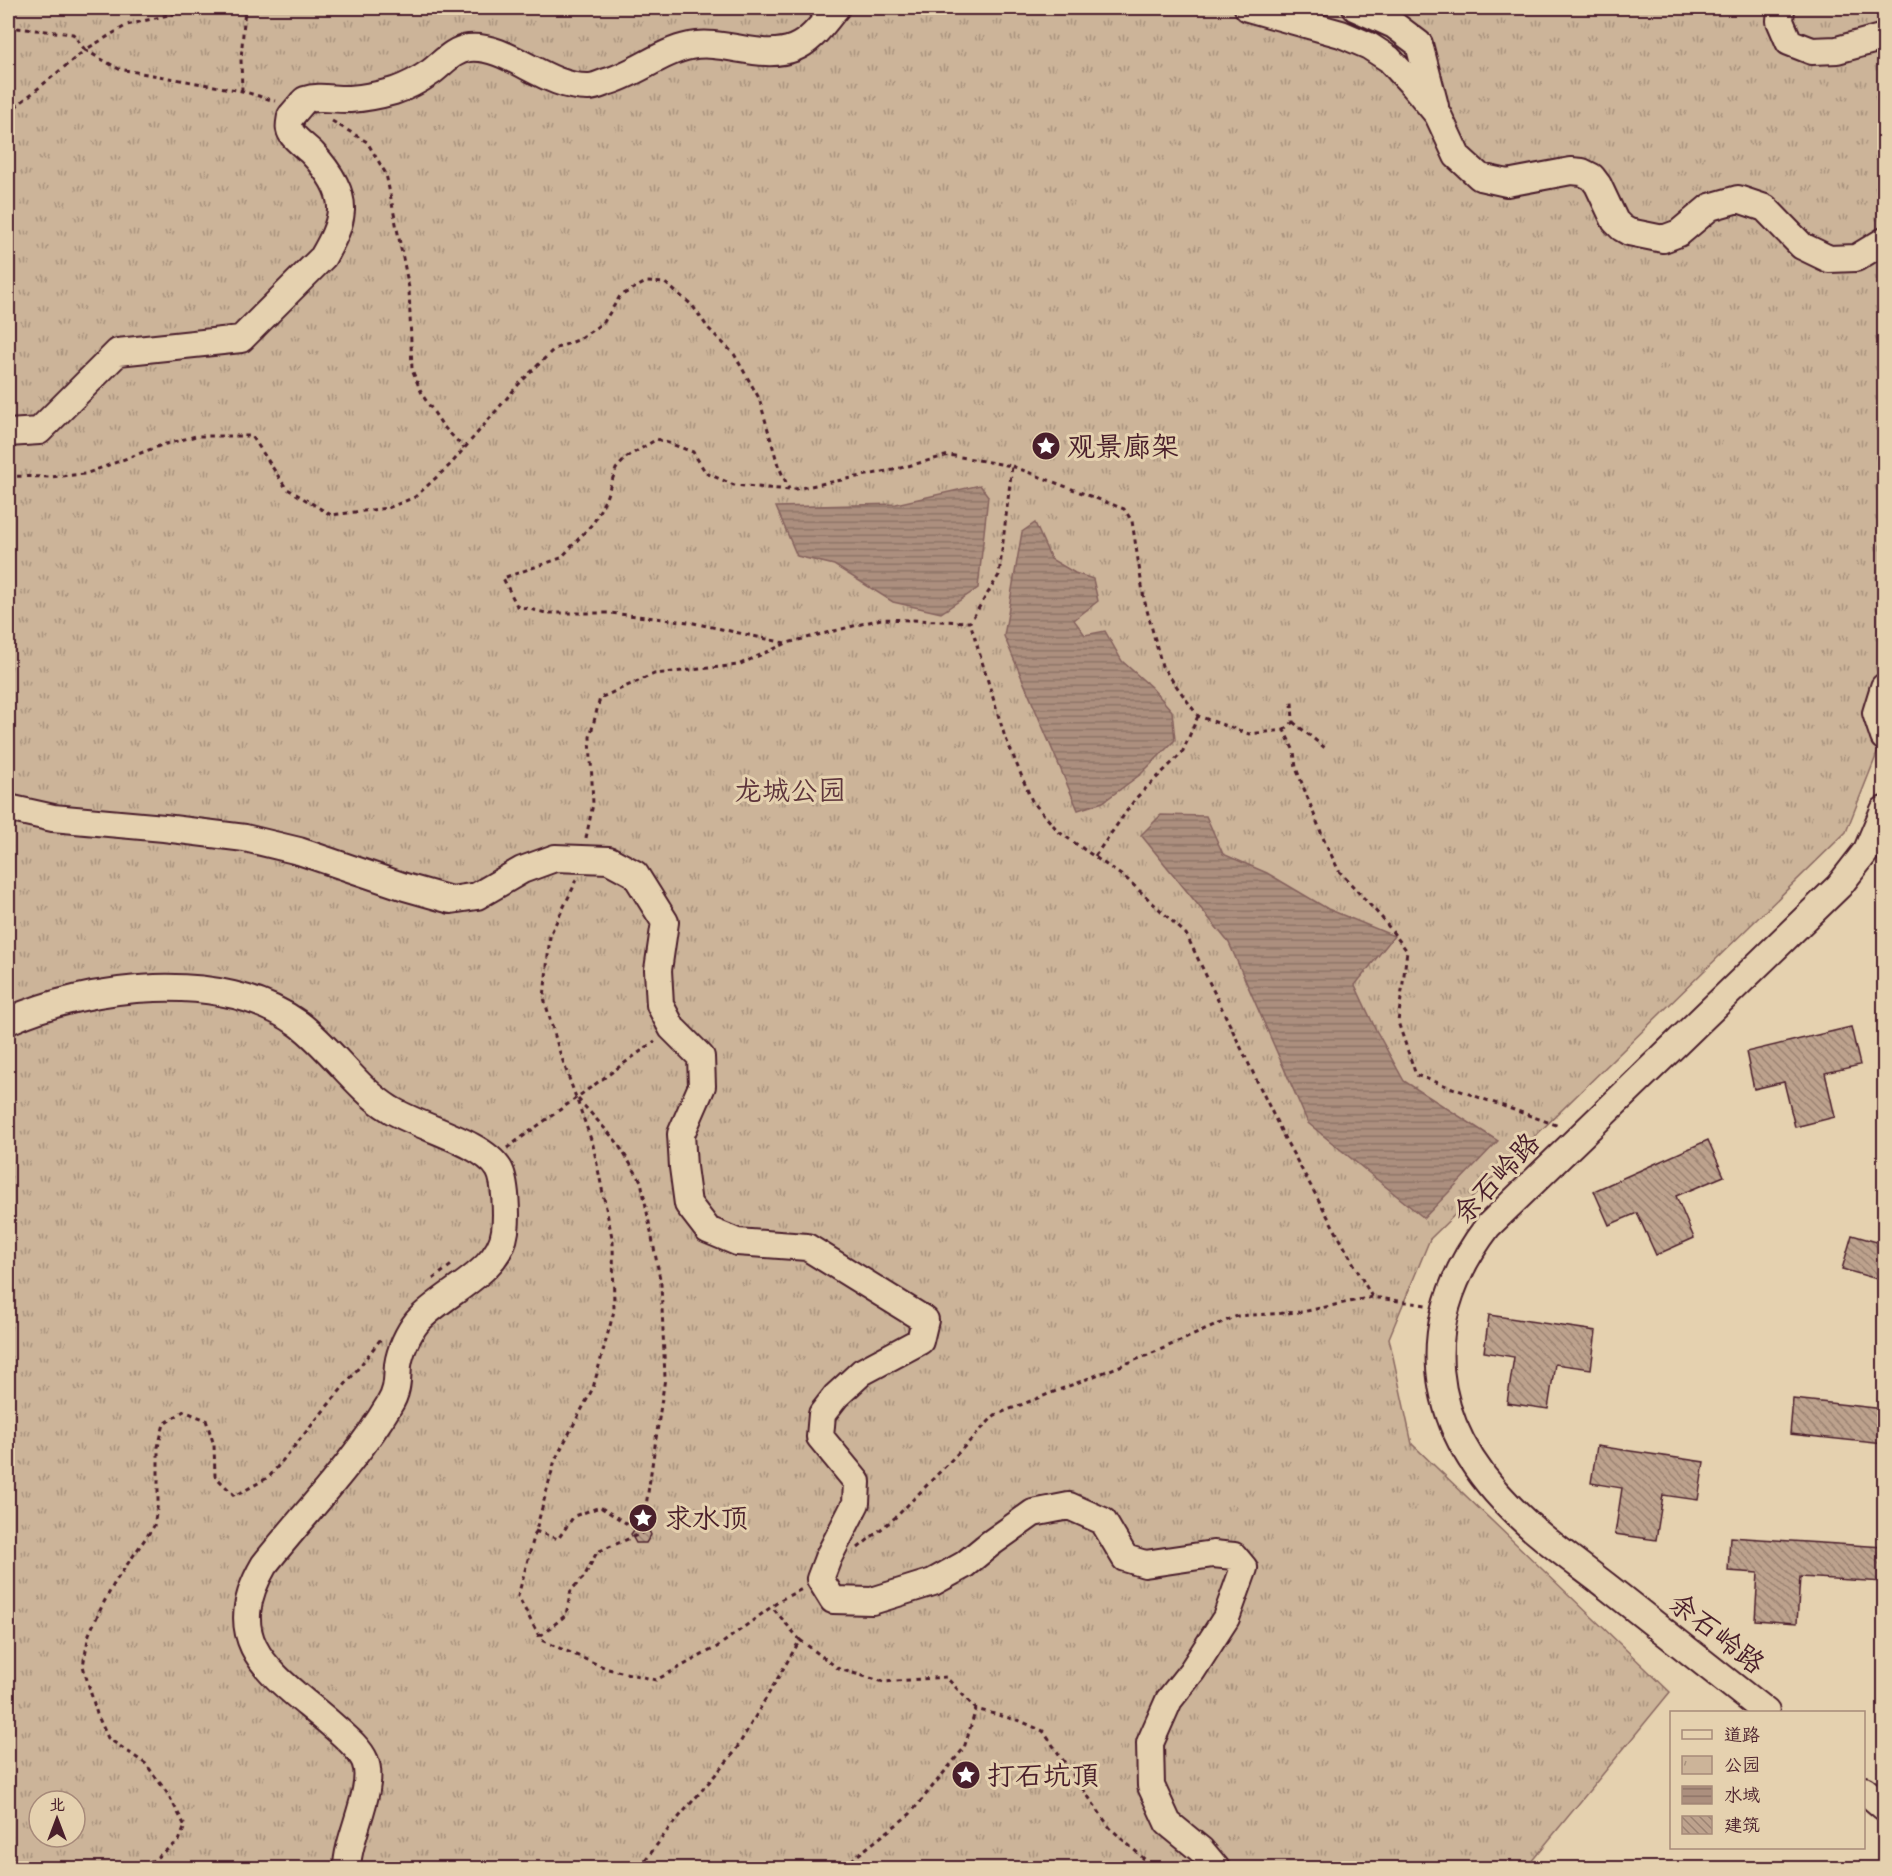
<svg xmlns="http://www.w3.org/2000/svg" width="1892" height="1876" font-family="Caveat,'LXGW WenKai TC',sans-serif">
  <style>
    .park { fill: url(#park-tufts); stroke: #8b6a62; stroke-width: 1.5; fill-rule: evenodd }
    .water { fill: url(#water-rules); stroke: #85625d; stroke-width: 1.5 }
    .building { fill: url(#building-back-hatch); stroke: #4a1f2b; stroke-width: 1.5 }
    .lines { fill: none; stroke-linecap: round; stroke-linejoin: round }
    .minor-casing { stroke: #4a1f2b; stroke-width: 30 }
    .path { stroke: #4a1f2b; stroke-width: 3; stroke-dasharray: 4.5 4.5; stroke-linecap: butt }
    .minor { stroke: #e5d1af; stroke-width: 26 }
    .minor-bridge-casing { stroke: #4a1f2b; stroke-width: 30; stroke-linecap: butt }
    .minor-bridge { stroke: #e5d1af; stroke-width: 26 }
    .labels { text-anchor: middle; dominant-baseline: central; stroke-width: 6; stroke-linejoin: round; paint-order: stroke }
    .poi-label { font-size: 28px; fill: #4a1f2b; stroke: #e5d1af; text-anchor: start }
    .park-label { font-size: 28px; fill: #5e353c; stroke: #e5d1af }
    .street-label { font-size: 28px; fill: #4a1f2b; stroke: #e5d1af }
  </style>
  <defs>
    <pattern id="park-tufts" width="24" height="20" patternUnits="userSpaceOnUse" patternTransform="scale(1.5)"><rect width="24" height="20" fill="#ccb499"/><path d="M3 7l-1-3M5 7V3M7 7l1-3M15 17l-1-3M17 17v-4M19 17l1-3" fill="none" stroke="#a8927d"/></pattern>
    <pattern id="water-rules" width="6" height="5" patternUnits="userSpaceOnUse" patternTransform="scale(1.5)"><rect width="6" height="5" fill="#ac8f7e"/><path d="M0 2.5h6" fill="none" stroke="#8e7467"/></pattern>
    <pattern id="building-back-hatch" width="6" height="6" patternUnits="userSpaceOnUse" patternTransform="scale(1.5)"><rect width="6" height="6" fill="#bda28d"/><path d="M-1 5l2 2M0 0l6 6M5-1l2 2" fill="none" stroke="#9c8373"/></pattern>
  </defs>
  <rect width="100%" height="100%" fill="#e5d1af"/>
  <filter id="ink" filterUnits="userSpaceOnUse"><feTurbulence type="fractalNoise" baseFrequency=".0167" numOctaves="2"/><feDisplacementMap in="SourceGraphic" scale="12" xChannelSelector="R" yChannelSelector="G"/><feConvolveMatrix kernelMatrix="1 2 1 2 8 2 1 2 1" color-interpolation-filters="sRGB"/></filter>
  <g filter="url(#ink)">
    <!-- park -->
    <path class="park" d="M8 8H1884V736L1846 832 1430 1239 1389 1338 1412 1444 1670 1692 1526 1868H8ZM39 1801H75V1837H39Z"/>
    <!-- water -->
    <path class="water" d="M980 485 988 496 978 588 941 613 893 602 834 565 797 556 776 507 896 504Z
      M1035 523 1051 559 1075 573 1093 579 1098 601 1074 620 1085 635 1105 631 1122 661 1151 687 1172 711 1175 740 1141 774 1103 802 1078 810 1004 636 1022 532Z
      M1161 815 1206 816 1223 854 1267 873 1328 909 1394 936 1355 985 1376 1030 1404 1081 1498 1141 1424 1218 1308 1123 1229 943 1141 835Z"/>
    <!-- building -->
    <path class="building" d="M1851 1027 1860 1065 1825 1073 1835 1117 1795 1127 1784 1082 1754 1089 1746 1052Z
      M1708 1140 1724 1176 1676 1196 1694 1238 1656 1255 1637 1213 1609 1225 1594 1191Z
      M1852 1235 1884 1244V1281L1842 1269Z
      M1489 1315 1596 1331 1591 1369 1555 1364 1548 1409 1507 1403 1514 1357 1484 1352Z
      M1793 1399 1884 1409V1444L1790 1434Z
      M1597 1446 1704 1462 1698 1500 1663 1495 1656 1540 1615 1534 1622 1488 1591 1483Z
      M637 1526H647L651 1535 646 1543H636L631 1534Z
      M1730 1537 1884 1547V1582L1800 1577 1797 1623 1755 1620 1758 1573 1728 1571Z"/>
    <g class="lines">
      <!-- minor casing -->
      <g class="minor-casing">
        <path id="minor" d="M1248 8 1341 34 1369 46 1389 59 1414 86 1438 115 1457 156 1480 177 1507 183 1571 171 1582 172 1592 177 1598 185 1615 221 1622 228 1629 232 1663 239 1679 233 1710 207 1738 199 1765 208 1802 246 1829 259 1856 258 1884 241
          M1356 8 1394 25 1419 44 1435 106
          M1781 8 1780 21 1789 42 1812 51 1837 50 1884 37
          M303 102 305 100C320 95 334 100 350 99 364 98 380 95 394 91 406 87 421 79 431 72 443 63 453 50 469 48 508 44 545 88 589 87 594 87 601 84 606 82 636 74 660 52 690 46 724 39 761 61 794 48 812 41 824 22 836 8
          M8 433 39 431 118 352 241 339 323 257C331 243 340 227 341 210 342 189 326 168 312 153 306 147 297 141 292 134 288 128 290 123 291 116
          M1884 687 1876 713 1884 737
          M8 808 53 818 164 828 245 838 299 851 405 887 451 900 477 896 522 870 555 858 609 860 635 874 665 922 658 970 660 1005 672 1028 701 1057 702 1086 681 1134 683 1167 688 1204 708 1230 737 1242 807 1247 925 1320 920 1341 862 1372 836 1396 822 1414 820 1437 857 1482 856 1503 828 1558 820 1579 833 1600 872 1601 933 1582 964 1565 991 1543 1033 1513 1069 1506 1103 1521 1125 1558 1145 1564 1213 1554 1234 1556 1244 1568 1226 1618 1192 1671 1169 1700 1150 1743 1151 1786 1168 1823 1201 1850 1216 1868
          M8 1021C89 985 222 968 299 1024 332 1049 357 1089 390 1109 418 1127 483 1142 499 1169 506 1181 507 1216 505 1231 500 1273 443 1292 417 1322 408 1333 400 1351 398 1365 397 1380 398 1391 389 1405 355 1462 305 1513 264 1565 217 1645 276 1676 331 1724 342 1734 359 1747 365 1761 376 1788 347 1837 347 1868
          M1766 1712C1714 1671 1662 1630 1609 1588 1576 1562 1540 1538 1511 1508 1426 1423 1415 1322 1488 1226L1839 886 1867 850 1884 810
          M1864 1790 1884 1807"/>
      </g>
      <!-- path -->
      <path class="path" d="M302 8 317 10 330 8
        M8 27 73 34 85 50 127 25 172 14 232 8
        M242 91 241 59 245 8
        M8 113 85 50 119 69 242 91 275 101
        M332 121 367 142 386 174 409 288 412 370 423 396 443 426 464 448
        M1012 466 1124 509 1132 521 1144 599 1162 666 1198 716 1249 734 1284 730 1294 751 1296 768 1324 840 1339 871 1382 918 1407 951 1398 1022 1416 1075 1559 1126
        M8 476 50 477 85 474 162 445 196 436H252L286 488 331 515 388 508 415 497 451 464 518 385 554 349 578 340 604 322 620 296 646 282 665 283 692 305 708 328 734 354 759 398 778 465 789 489
        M785 643 689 622 611 613H546L517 606 503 578 561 558 594 522 606 498 616 469 627 457 657 439 693 452 706 473 734 485 790 490 893 470 949 455 1012 466 999 575 970 622
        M1293 722 1325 748
        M1284 730 1293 722 1292 702
        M586 838 593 804 590 737 600 698 654 674 738 665 787 643 881 619 970 622 1004 734 1032 801 1059 832 1128 880 1186 934 1285 1139 1372 1297
        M1095 856 1136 798 1182 753 1198 716
        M576 879 573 888 550 935 544 998 559 1050 593 1145 613 1242 614 1311 593 1388 555 1460 518 1596 541 1640 608 1669 656 1680 717 1647 782 1599 802 1589
        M578 1099 616 1141 641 1181 661 1284 665 1378 642 1533
        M507 1148 655 1041
        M433 1279 454 1263
        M535 1531 558 1539 574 1516 600 1507 642 1533
        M858 1548 897 1516 995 1415 1148 1355 1237 1316 1302 1312 1372 1297 1426 1305
        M540 1636 566 1615 571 1590 584 1577 597 1552 642 1533
        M800 1640 839 1669 884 1682 946 1677 976 1709 1020 1721 1043 1731 1110 1828 1154 1868
        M8 1861 78 1868
        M123 1868 152 1861 179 1841 185 1826 168 1794 146 1764 108 1738 97 1714 83 1666 89 1634 103 1604 115 1582 154 1526 158 1503V1447L164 1424 184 1411 206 1420 214 1445 215 1476 235 1496 269 1477 353 1375 383 1336
        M640 1868 667 1831 734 1753 800 1640 772 1607
        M846 1868 854 1858 910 1814 964 1748 976 1709"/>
      <!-- minor -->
      <use href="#minor" class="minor"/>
      <!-- minor-bridge casing -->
      <g class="minor-bridge-casing">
        <path id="minor-bridge" d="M291 116 303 102"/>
      </g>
      <!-- minor-bridge -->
      <use href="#minor-bridge" class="minor-bridge"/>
    </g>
  </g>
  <!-- icons -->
  <defs>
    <g id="sight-disc" transform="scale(1.5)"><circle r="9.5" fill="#4a1f2b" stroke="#e5d1af"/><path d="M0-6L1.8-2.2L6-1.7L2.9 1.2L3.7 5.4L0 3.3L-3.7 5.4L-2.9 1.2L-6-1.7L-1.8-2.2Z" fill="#fff"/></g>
  </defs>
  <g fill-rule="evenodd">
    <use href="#sight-disc" x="1046" y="446"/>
    <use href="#sight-disc" x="643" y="1518"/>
    <use href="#sight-disc" x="966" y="1775"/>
  </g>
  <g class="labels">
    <!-- poi labels -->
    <g class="poi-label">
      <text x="1067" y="446">观景廊架</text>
      <text x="664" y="1518">求水顶</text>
      <text x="987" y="1775">打石坑頂</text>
    </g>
    <!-- park labels -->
    <g class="park-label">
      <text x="790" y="790">龙城公园</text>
    </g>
    <!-- street labels -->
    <g class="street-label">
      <text transform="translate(1496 1178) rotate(-47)">余石岭路</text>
      <text transform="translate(1717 1633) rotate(38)">余石岭路</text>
    </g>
  </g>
  <!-- margin -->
  <rect width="1892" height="1876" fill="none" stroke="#e5d1af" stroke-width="30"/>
  <rect x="15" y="15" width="1862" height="1846" fill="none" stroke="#4a1f2b" stroke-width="2" filter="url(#ink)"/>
  <!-- legend -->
  <rect x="1670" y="1711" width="195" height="138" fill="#e5d1af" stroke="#a78a7a" stroke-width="1.5"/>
  <rect x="1682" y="1730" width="30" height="9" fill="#e5d1af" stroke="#a78a7a" stroke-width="1.5"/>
  <text x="1724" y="1741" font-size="18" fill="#4a1f2b">道路</text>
  <rect x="1682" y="1756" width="30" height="18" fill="url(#park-tufts)" stroke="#a78a7a" stroke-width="1.5"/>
  <text x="1724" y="1771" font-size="18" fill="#4a1f2b">公园</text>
  <rect x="1682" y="1786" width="30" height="18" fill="url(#water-rules)" stroke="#a78a7a" stroke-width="1.5"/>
  <text x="1724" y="1801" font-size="18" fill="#4a1f2b">水域</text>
  <rect x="1682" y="1816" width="30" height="18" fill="url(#building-back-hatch)" stroke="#a78a7a" stroke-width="1.5"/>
  <text x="1724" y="1831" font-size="18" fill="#4a1f2b">建筑</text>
  <!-- north arrow -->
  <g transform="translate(57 1819)"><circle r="28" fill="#e5d1af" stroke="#a78a7a" stroke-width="1.5"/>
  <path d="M0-4.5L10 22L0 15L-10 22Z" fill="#4a1f2b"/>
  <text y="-9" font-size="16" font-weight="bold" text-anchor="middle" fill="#4a1f2b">北</text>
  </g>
</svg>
